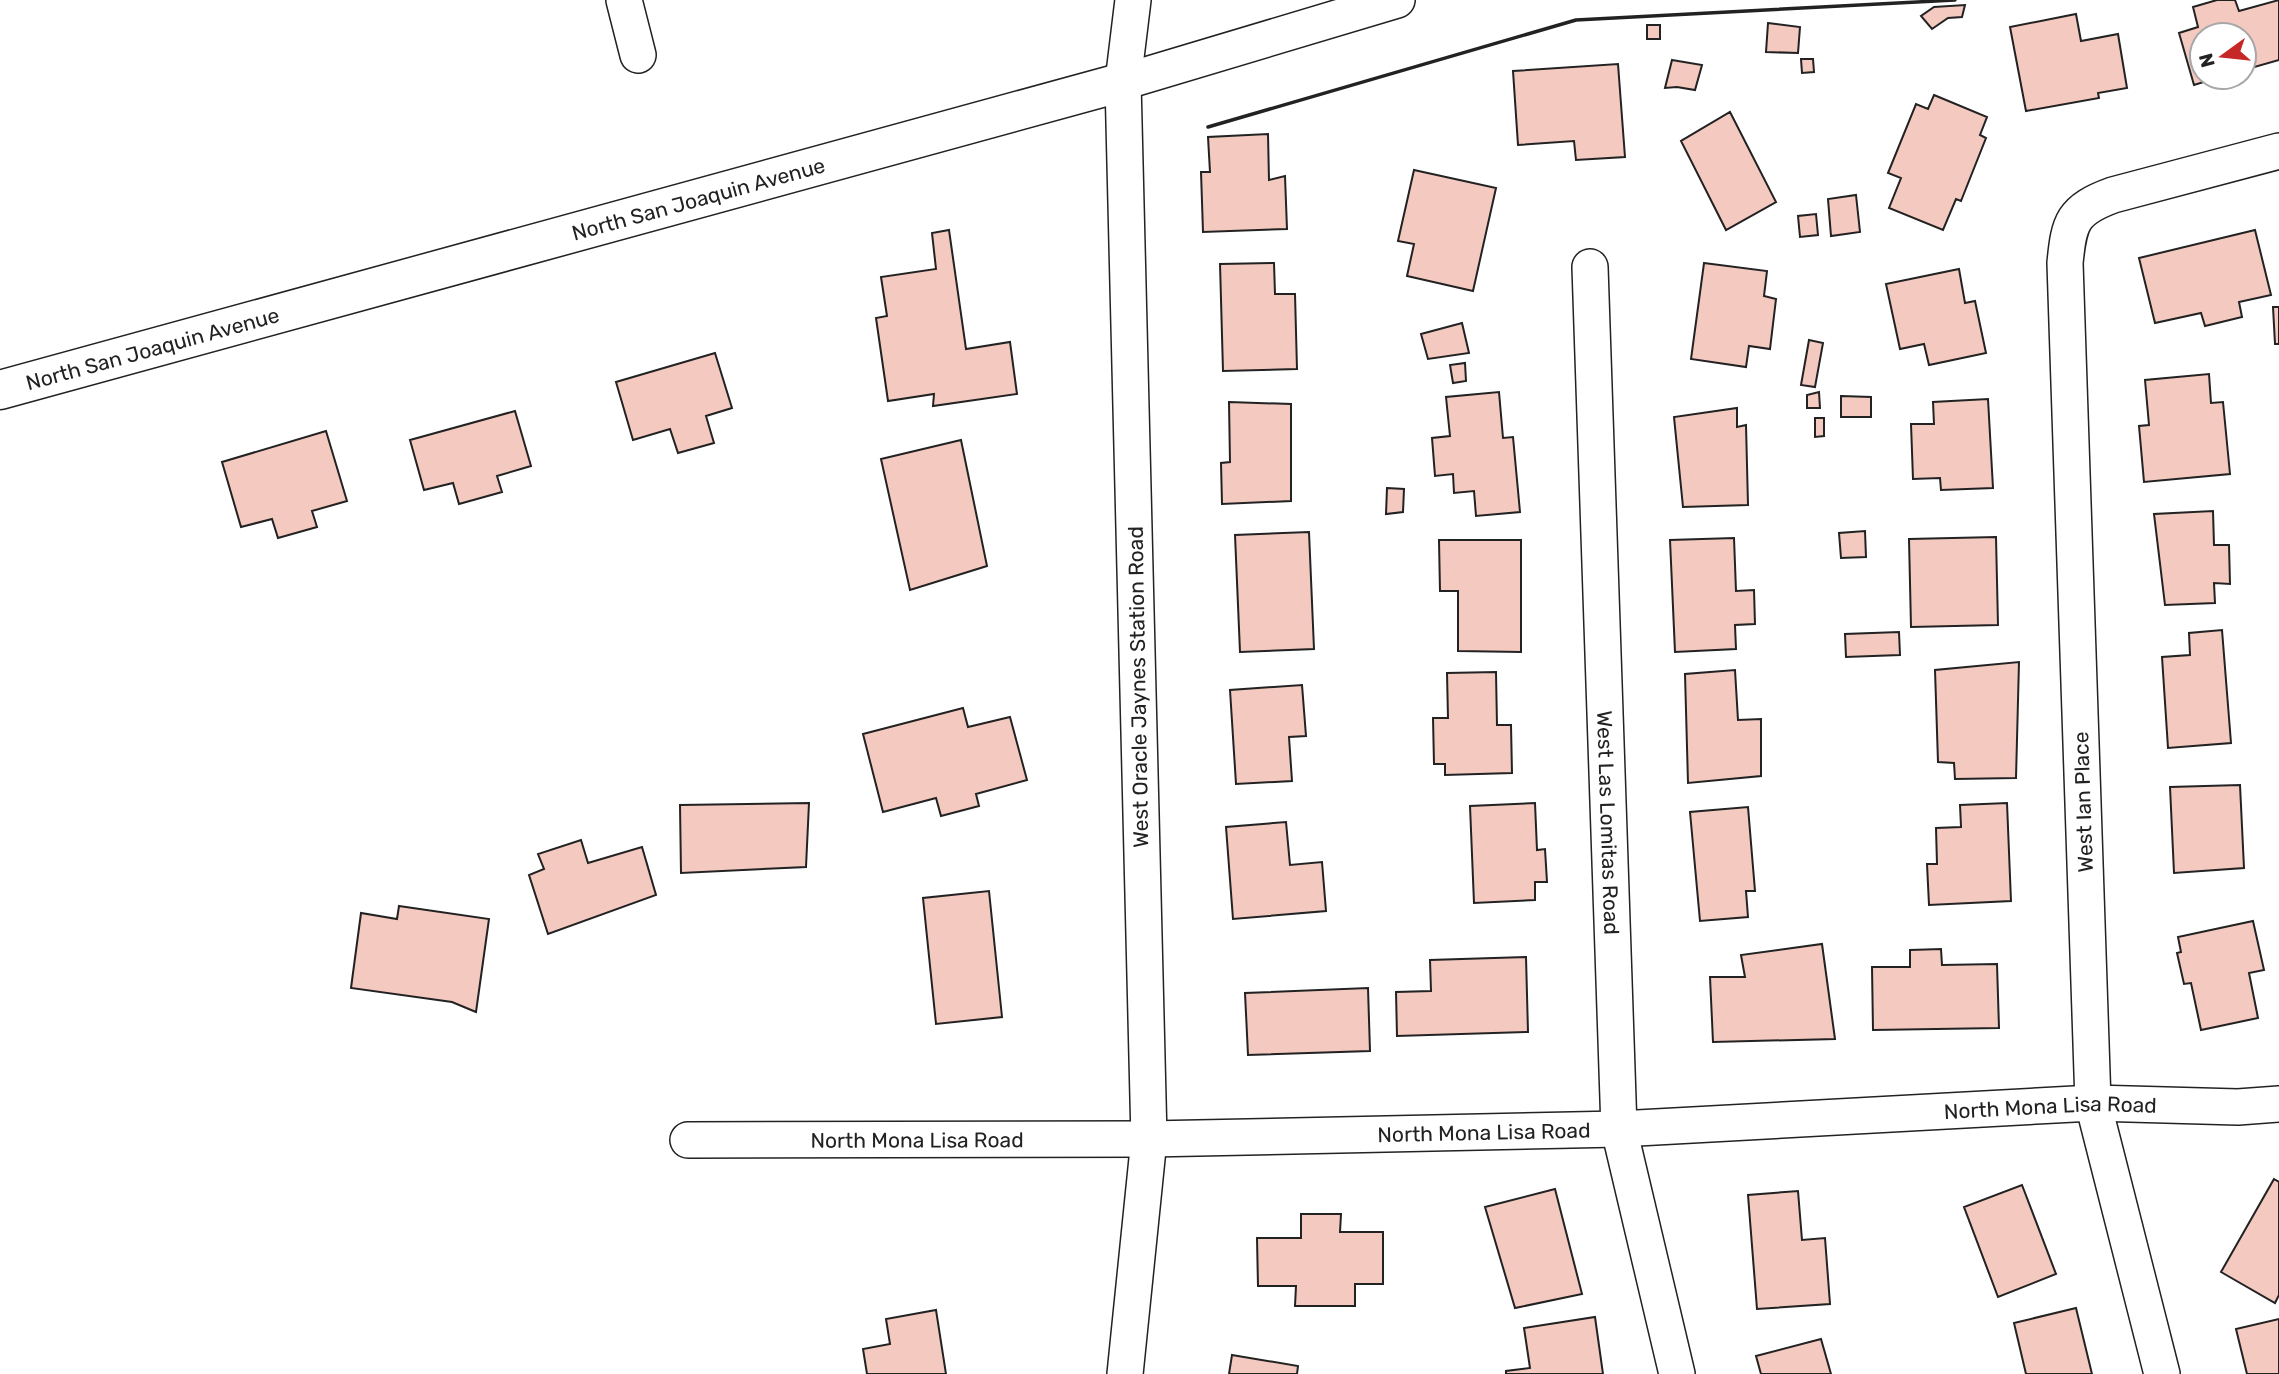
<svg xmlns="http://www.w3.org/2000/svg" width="2279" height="1374" font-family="Rubik,sans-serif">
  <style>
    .building { fill: #f3c9c0; stroke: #222; stroke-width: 2 }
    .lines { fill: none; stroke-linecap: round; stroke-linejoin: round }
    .minor-casing { stroke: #222; stroke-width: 38 }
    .tertiary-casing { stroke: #222; stroke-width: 41 }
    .minor { stroke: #fff; stroke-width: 35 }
    .tertiary { stroke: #fff; stroke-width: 38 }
    .wall { stroke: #222; stroke-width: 3.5 }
    .labels { text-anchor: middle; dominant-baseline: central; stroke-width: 5; stroke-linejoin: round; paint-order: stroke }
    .street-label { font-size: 21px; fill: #222; stroke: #fff }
  </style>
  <rect width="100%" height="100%" fill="#fff"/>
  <!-- building -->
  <path class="building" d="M2217 0H2235L2239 11 2279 0V60L2244 70V35H2202V77H2220L2194 85 2179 33 2198 27 2193 7Z
    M1965 5 1962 17 1948 18 1932 29 1921 16 1934 7Z
    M2076 14 2081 41 2118 34 2127 88 2098 93 2099 98 2026 111 2010 27Z
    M1768 23 1800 27 1798 53 1766 52Z
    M1647 25H1660V39H1647Z
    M1801 59H1813L1814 72 1802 73Z
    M1672 60 1702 65 1695 90 1677 87 1665 88Z
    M1618 64 1625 157 1576 160 1574 141 1518 145 1513 71Z
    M1934 95 1987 117 1980 135 1986 138 1961 201 1956 199 1943 230 1889 208 1901 178 1888 173 1916 104 1928 109Z
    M1730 112 1776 202 1726 230 1681 141Z
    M1268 134 1269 180 1285 176 1287 229 1203 232 1201 172H1210L1208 137Z
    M1414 170 1496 188 1473 291 1407 276 1414 244 1398 241Z
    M1856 195 1860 232 1831 236 1828 199Z
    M1816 214 1818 235 1800 237 1798 216Z
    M949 230 966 349 1010 342 1017 394 933 406 934 394 888 401 876 318 887 316 881 277 936 269 932 233Z
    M2255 230 2271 295 2239 302 2242 317 2205 326 2201 313 2155 323 2139 258Z
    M1274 263 1275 294H1295L1297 369 1223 371 1220 264Z
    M1704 263 1767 271 1764 296 1776 299 1770 349 1749 346 1746 367 1691 359Z
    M1959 269 1965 303 1975 301 1986 353 1929 365 1924 344 1900 349 1886 284Z
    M2273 307H2279V344H2275Z
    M1462 323 1469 353 1428 359 1421 334Z
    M1809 340 1823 343 1815 387 1801 385Z
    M715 353 732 408 706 416 714 443 678 453 670 429 633 440 616 382Z
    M1465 363 1466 381 1453 383 1450 365Z
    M2209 374 2211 403 2223 402 2230 474 2144 482 2139 426 2149 425 2145 380Z
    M1499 392 1503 438 1513 437 1520 512 1476 516 1474 491 1454 493 1453 474 1435 476 1432 438 1450 436 1446 397Z
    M1819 392 1820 408H1807V395Z
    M1841 396 1871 397V417H1841Z
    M1988 399 1993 488 1941 490 1940 478 1913 479 1911 424H1934L1933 402Z
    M1229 402 1291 404V501L1222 504 1221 463 1230 462Z
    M1737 408V427L1746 425 1748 505 1683 507 1674 417Z
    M515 411 531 466 497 476 502 492 459 504 453 483 424 490 410 440Z
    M1815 418H1824V436L1815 437Z
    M326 431 347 501 312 511 317 527 278 538 272 519 241 527 222 462Z
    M961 440 987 566 910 590 881 459Z
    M1387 488 1404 489 1403 512 1386 514Z
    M2213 511 2214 545H2229L2230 584 2214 583 2215 603 2165 605 2154 514Z
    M1865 531 1866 557 1841 558 1839 533Z
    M1309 532 1314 649 1240 652 1235 535Z
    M1996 537 1998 625 1911 627 1909 539Z
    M1734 538 1736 591 1754 590 1755 624 1735 625 1736 649 1675 652 1670 540Z
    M1439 540H1521V652L1458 651V591H1440Z
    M2222 630 2231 743 2168 748 2162 657 2190 655 2189 633Z
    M1899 632 1900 655 1846 657 1845 634Z
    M2019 662 2016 778 1955 779 1954 763 1938 762 1935 670Z
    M1735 670 1738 720 1761 719V776L1688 783 1685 674Z
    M1496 672 1497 725H1511L1512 773 1445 775V764H1434L1433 718H1448L1447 673Z
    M1302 685 1306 736 1289 737 1292 781 1236 784 1230 690Z
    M963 708 968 727 1010 717 1027 780 976 794 979 806 941 816 936 798 883 812 863 734Z
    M2240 785 2244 868 2174 873 2170 787Z
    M809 803 806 867 681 873 680 805Z
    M1535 803 1537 850 1545 849 1547 882H1535V900L1474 903 1470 806Z
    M2007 803 2011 901 1929 905 1927 864H1937L1936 828 1961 827 1960 805Z
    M1748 807 1755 891H1746L1748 917 1700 921 1690 812Z
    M1286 822 1290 865 1322 862 1326 911 1233 919 1226 827Z
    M581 840 588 863 642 847 656 895 548 934 529 875 544 869 538 854Z
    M989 891 1002 1017 936 1024 923 898Z
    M399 906 489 919 476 1012 452 1002 351 988 361 913 397 919Z
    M2253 921 2264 970 2249 973 2258 1018 2201 1030 2191 983 2184 984 2177 953 2181 952 2178 937Z
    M1822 944 1835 1039 1713 1042 1710 977H1745L1741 955Z
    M1941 949 1942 965 1997 964 1999 1028 1873 1030 1872 967H1910V950Z
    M1526 957 1528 1032 1397 1036 1396 992 1431 991 1430 960Z
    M1368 988 1370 1051 1248 1055 1245 993Z
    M2274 1179 2279 1182V1295L2275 1303 2221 1272Z
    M2022 1185 2056 1274 1998 1297 1964 1207Z
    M1555 1189 1582 1294 1515 1308 1485 1207Z
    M1798 1191 1802 1240 1825 1238 1830 1304 1757 1309 1748 1195Z
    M1301 1214H1341L1340 1232H1383V1284H1355V1306H1295L1296 1286H1258L1257 1238H1301Z
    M2076 1308 2092 1374H2026L2014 1323Z
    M936 1310 946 1374H867L863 1349 890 1344 886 1319Z
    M1595 1317 1603 1374H1506V1371L1530 1368 1524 1328Z
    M2279 1319V1374H2247L2236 1329Z
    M1821 1339 1831 1374H1761L1756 1356Z
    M1232 1355 1298 1366 1297 1374H1229Z"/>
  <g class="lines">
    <!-- minor casing -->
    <g class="minor-casing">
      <g id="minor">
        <path d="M624 0 638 55"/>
        <path d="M1123 82 1397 0"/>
        <path id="s1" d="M1590 267 1619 1129 1677 1374"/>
        <path id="s2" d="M688 1140 1149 1139 1619 1129 2093 1103 2238 1107 2279 1104"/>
        <path d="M1125 1374 1149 1139 1123 82 1133 0"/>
        <path d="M2162 1374 2093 1103 2065 263C2069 222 2072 210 2113 195L2279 151"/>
      </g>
    </g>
    <!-- tertiary casing -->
    <g class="tertiary-casing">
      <g id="tertiary">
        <path id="s3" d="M0 390 1123 82"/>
      </g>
    </g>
    <!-- minor -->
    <use href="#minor" class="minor"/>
    <!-- tertiary -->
    <use href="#tertiary" class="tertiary"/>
    <!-- wall -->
    <path class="wall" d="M1208 127 1576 20 1955 0"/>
  </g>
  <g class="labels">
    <!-- street labels -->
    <g class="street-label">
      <text stroke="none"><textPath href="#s3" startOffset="724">North San Joaquin Avenue</textPath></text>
      <text stroke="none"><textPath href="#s3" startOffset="158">North San Joaquin Avenue</textPath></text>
      <text transform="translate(1138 687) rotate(-91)">West Oracle Jaynes Station Road</text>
      <text transform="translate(2083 802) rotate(-92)">West Ian Place</text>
      <text stroke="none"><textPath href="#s1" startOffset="556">West Las Lomitas Road</textPath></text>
      <text stroke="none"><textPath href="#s2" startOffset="1363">North Mona Lisa Road</textPath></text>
      <text stroke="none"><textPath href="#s2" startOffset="796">North Mona Lisa Road</textPath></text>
      <text stroke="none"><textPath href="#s2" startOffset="229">North Mona Lisa Road</textPath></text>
    </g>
  </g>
  <!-- north arrow -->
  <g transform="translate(2223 56) rotate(255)"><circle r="33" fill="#ffffff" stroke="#a7a7a7" stroke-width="2"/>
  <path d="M0-5L12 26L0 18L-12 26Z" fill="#c62828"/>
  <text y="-10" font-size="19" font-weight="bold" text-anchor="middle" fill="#222222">N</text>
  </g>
</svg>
